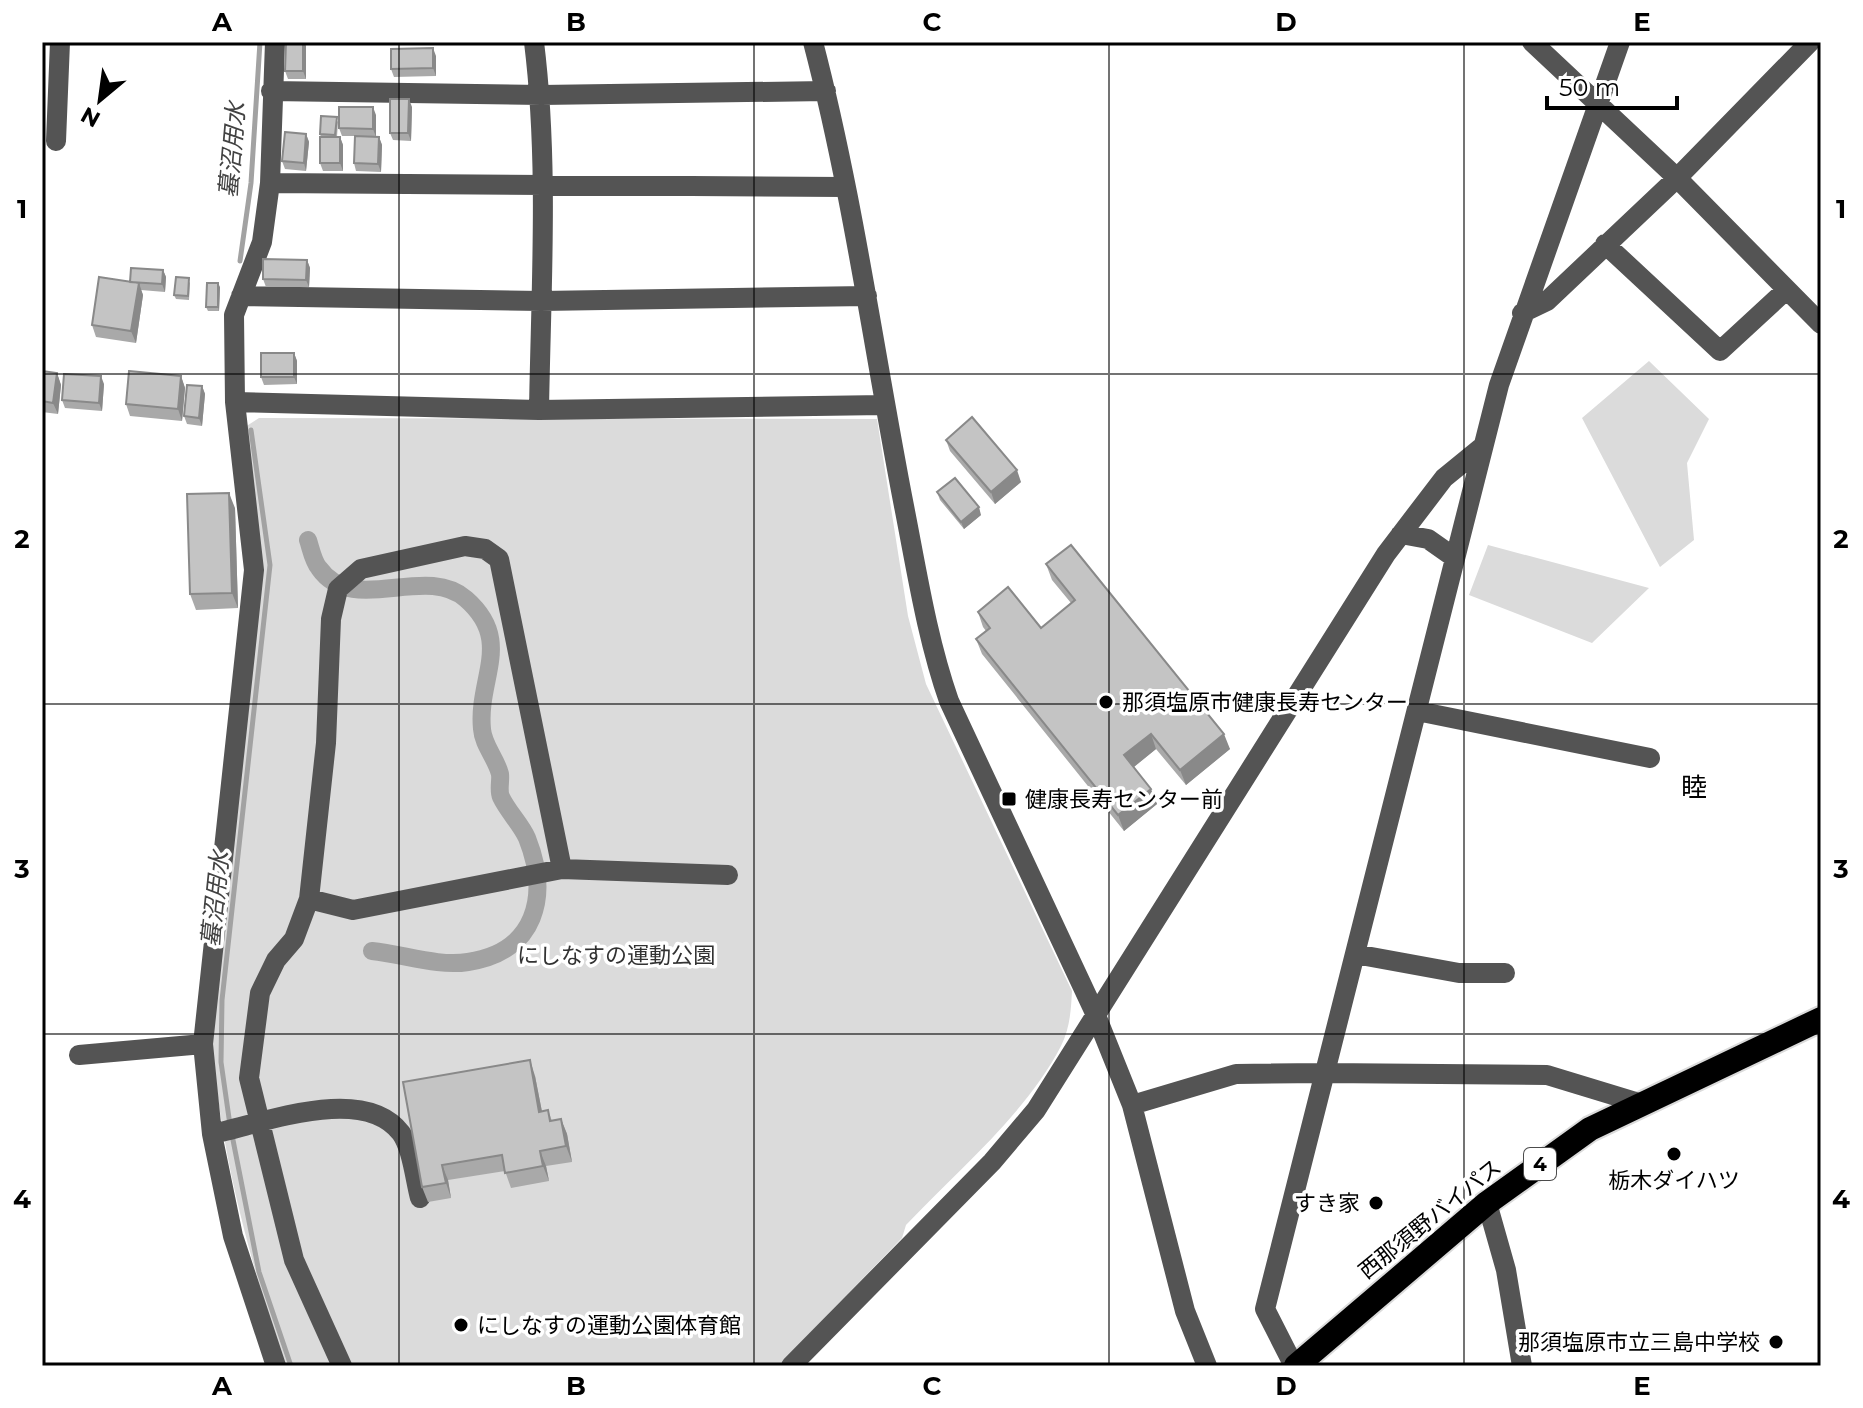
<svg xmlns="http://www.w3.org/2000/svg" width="1863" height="1408" font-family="Montserrat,'Noto Sans JP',sans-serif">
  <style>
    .green { fill: #dbdbdb }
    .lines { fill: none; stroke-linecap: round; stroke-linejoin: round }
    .stream { stroke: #a2a2a2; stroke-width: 5 }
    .canal { stroke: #a2a2a2; stroke-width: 18 }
    .highway-casing { stroke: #dbdbdb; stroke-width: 28 }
    .minor { stroke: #545454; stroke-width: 20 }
    .highway { stroke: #000; stroke-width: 24 }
    .wall { fill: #a9a9a9 }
    .shaded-wall { fill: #898989 }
    .building { fill: #c4c4c4; stroke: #898989; stroke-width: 2 }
    .grid { fill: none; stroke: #000; stroke-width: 2; stroke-opacity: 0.55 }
    .poi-dot { fill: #000; stroke: #fff; stroke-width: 3 }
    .labels { text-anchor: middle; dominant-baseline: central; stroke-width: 7; stroke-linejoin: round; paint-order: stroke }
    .shield { fill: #fff; stroke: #4c4c4c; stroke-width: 2 }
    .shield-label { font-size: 20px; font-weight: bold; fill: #000 }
    .poi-label { font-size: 22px; fill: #000; stroke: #fff; text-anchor: start }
    .park-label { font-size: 22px; fill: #323232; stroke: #fff }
    .street-label { font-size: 22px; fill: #000; stroke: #fff }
    .water-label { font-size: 24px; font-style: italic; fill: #434343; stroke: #fff }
    .quarter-label { font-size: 26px; fill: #000; stroke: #fff }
    .neatline { fill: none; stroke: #000; stroke-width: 3 }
    .grid-label { font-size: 26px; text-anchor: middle; font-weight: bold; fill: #000 }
  </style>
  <rect width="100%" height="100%" fill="#fff"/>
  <!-- green -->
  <path class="green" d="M1649 361 1709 419 1687 463 1694 540 1660 567 1582 418Z
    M259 418 877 419 908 616 926 684 1072 991C1071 1010 1070 1028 1061 1046 1025 1115 959 1169 906 1225L902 1238 778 1366H285C249 1256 221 1157 212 1041L261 569 245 427Z
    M1488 545 1649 588 1592 643 1469 595Z"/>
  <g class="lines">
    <!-- stream -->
    <path class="stream" d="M240 261 251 183 260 42
      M230 1125 221 1062 222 1000 270 565 251 430
      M232 1135 259 1272 291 1366"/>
    <!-- canal -->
    <path class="canal" d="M308 540C311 549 313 561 319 568 353 617 425 563 466 599 514 641 477 678 482 729 483 745 496 758 500 774 501 781 498 790 501 797 508 812 521 824 527 838 550 896 536 952 468 962 438 967 403 954 372 951"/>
    <!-- highway casing -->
    <g class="highway-casing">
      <path id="highway" d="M1296 1366 1487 1203 1590 1129 1821 1019"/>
    </g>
    <!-- minor -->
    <path class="minor" d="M275 42 270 183 262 242 234 315 235 402 254 570 203 1044 212 1134 233 1236 276 1366
      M534 42C549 163 541 288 539 410
      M813 42C853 195 874 352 904 506 917 572 927 638 949 701L1095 1013 1132 1105 1185 1311 1207 1366
      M1532 42 1677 178 1821 324
      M271 91 541 95 826 91
      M56 141 60 42
      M270 183 844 187
      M1605 244 1720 351 1785 291
      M241 296 541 301 867 296
      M1522 313 1547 301 1677 178 1810 42
      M235 402 539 410 884 405
      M1401 534 1428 539 1455 558
      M1417 711 1650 758
      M309 899 353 910 562 869
      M1355 954 1459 973H1505
      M79 1055 203 1044
      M1132 1105 1236 1074 1325 1073 1547 1075 1639 1103
      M212 1134C262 1124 363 1083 401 1133 412 1148 415 1179 420 1198
      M1487 1203 1506 1270 1522 1366
      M342 1366 294 1260 249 1078 260 993 276 960 294 939 309 899 326 743 331 619 338 589 361 569 465 546 485 549 499 559 562 869 728 875
      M791 1366 992 1162 1036 1110 1386 554 1444 478 1482 447
      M1294 1366 1265 1309 1499 385 1620 42"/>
    <!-- highway -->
    <use href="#highway" class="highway"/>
  </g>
  <!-- wall -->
  <path class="wall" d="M303 42H304L306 46V79H288L285 71Z
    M436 56V76L394 77 391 69Z
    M412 107 411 141 393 140 390 133Z
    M376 115V137H379L382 145 381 172 356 171 354 163 355 136H342L339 128Z
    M338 121 337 137H340L343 145V171H323L320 163 321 137 320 134Z
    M306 134 309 142 306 171 285 169 282 161Z
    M307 260 310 268 309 287H266L263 279Z
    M163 270 166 277 165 292 141 290 143 295 136 343 96 337 92 325 130 282Z
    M190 282 189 300 176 299 174 295Z
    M220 287 219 311H208L206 307Z
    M294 353 297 361V384L264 385 261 377Z
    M42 371 57 373 61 385 58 414 42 412Z
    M181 376 185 388 182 421 130 416 126 404Z
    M104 384 102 411 65 408 62 400Z
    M202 386 205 394 202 426 187 424 184 416Z
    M946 440 1021 482 995 504 950 451Z
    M937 492 981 515 964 529 940 500Z
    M235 508 238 608 196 610 190 594Z
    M1046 564 1230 749 1186 785 1156 749 1134 767 1157 804 1124 831 982 654 976 639 986 631 983 627 978 612 1041 628 1071 603 1052 580Z
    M535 1076 542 1112 548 1110 552 1121 561 1119 567 1134 572 1162 546 1166 549 1181 511 1188 505 1171 448 1180 451 1198 428 1202 422 1187 403 1082Z"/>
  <!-- shaded-wall -->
  <path class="shaded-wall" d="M303 42H304L306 46V79L303 71Z
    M433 48 436 56V76L433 68Z
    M409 99 412 107 411 141 408 133Z
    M373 107 376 115V137L373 129Z
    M306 134 309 142 306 171 304 163Z
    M340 137 343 145V171L340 163Z
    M379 137 382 145 381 172 378 164Z
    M307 260 310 268 309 287 306 280Z
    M163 270 166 277 165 292 162 284Z
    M139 283 143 295 136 343 131 331Z
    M218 283 220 287 219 311 218 307Z
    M294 353 297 361V384L294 377Z
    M57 373 61 385 58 414 53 403Z
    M101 376 104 384 102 411 99 403Z
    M181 376 185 388 182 421 178 409Z
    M202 386 205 394 202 426 199 418Z
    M1017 470 1021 482 995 504 991 492Z
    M229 493 235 508 238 608 232 593Z
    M979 507 981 515 964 529 961 522Z
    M1151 734 1156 749 1130 770 1124 755Z
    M1224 734 1230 749 1186 785 1180 770Z
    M1151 789 1157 804 1124 831 1118 815Z
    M530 1060 535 1076 545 1127 539 1112Z
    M561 1119 567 1134 572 1162 566 1146Z
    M540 1151 546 1166 549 1181 543 1166Z
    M442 1165 448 1180 451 1198 446 1183Z"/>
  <!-- building -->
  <path class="building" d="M286 42H303V71H285Z
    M433 48V68L391 69V49Z
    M390 99H409L408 133H390Z
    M339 107H373V129L339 128Z
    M321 116 337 117 335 135 320 134Z
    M285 132 306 134 304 163 282 161Z
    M355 136 379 137 378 164 354 163Z
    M320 137H340V163H320Z
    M263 259 307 260 306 280 263 279Z
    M131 268 163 270 162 284 130 282Z
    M99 277 139 283 131 331 92 325Z
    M176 277 189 278 188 296 174 295Z
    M207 283H218V307H206Z
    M261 353H294V377H261Z
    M42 371 57 373 53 403 42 401Z
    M129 371 181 376 178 409 126 404Z
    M64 374 101 376 99 403 62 400Z
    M187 385 202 386 199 418 184 416Z
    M972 417 1017 470 991 492 946 440Z
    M955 478 979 507 961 522 937 492Z
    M229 493 232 593 190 594 187 494Z
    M1071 545 1224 734 1180 770 1151 734 1124 755 1151 789 1118 815 976 639 990 628 978 612 1008 587 1041 628 1075 600 1046 564Z
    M530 1060 539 1112 548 1110 550 1121 561 1119 566 1146 540 1151 543 1166 505 1173 502 1155 442 1165 446 1183 422 1187 403 1082Z"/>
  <!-- grid -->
  <path class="grid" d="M399 42V1366M754 42V1366M1109 42V1366M1464 42V1366M42 374H1821M42 704H1821M42 1034H1821"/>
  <!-- markers -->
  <g class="poi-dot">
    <circle cx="1106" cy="702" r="8"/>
    <rect x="1001" y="791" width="16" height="16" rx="4"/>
    <circle cx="1674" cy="1154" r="8"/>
    <circle cx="1376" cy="1203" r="8"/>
    <circle cx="461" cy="1325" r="8"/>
    <circle cx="1776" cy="1342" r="8"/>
  </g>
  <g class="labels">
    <!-- shield labels -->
    <rect class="shield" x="1524" y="1148" width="32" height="32" rx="6"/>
    <g class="shield-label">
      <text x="1540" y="1164">4</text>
    </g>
    <!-- poi labels -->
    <g class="poi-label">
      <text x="1122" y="702">那須塩原市健康長寿センター</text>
      <text x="1025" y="799">健康長寿センター前</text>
      <text x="1674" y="1180" text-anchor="middle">栃木ダイハツ</text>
      <text x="1360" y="1203" text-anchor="end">すき家</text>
      <text x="477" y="1325">にしなすの運動公園体育館</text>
      <text x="1760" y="1342" text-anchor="end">那須塩原市立三島中学校</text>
    </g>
    <!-- park labels -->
    <g class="park-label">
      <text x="616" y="955">にしなすの運動公園</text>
    </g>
    <!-- street labels -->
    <g class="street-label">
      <text transform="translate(1430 1219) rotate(-39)">西那須野バイパス</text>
    </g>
    <!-- water labels -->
    <g class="water-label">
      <text transform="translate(232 150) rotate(-85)">蟇沼用水</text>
      <text transform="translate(215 899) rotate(-84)">蟇沼用水</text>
    </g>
    <!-- quarter labels -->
    <g class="quarter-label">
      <text x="1694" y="787">睦</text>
    </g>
  </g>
  <!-- border -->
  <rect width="1863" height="1408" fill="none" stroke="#ffffff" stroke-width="88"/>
  <!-- north arrow -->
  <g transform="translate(100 100) rotate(209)" stroke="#ffffff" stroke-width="6" paint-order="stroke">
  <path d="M0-6L14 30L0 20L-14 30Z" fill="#000000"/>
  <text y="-12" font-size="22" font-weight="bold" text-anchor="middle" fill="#000000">N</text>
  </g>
  <!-- scale -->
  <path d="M1547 96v12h130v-12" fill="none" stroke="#000000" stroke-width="4"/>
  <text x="1559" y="96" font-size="24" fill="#000000" stroke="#ffffff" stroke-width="6" paint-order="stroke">50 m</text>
  <rect x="44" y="44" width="1775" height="1320" class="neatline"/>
  <g class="grid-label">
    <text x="222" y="31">A</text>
    <text x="576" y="31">B</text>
    <text x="932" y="31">C</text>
    <text x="1286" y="31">D</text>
    <text x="1642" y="31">E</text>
    <text x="22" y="218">1</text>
    <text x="1841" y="218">1</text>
    <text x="22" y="548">2</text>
    <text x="1841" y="548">2</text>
    <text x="22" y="878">3</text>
    <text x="1841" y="878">3</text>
    <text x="22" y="1208">4</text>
    <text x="1841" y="1208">4</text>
    <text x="222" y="1395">A</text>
    <text x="576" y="1395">B</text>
    <text x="932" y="1395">C</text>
    <text x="1286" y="1395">D</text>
    <text x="1642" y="1395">E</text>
  </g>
</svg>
